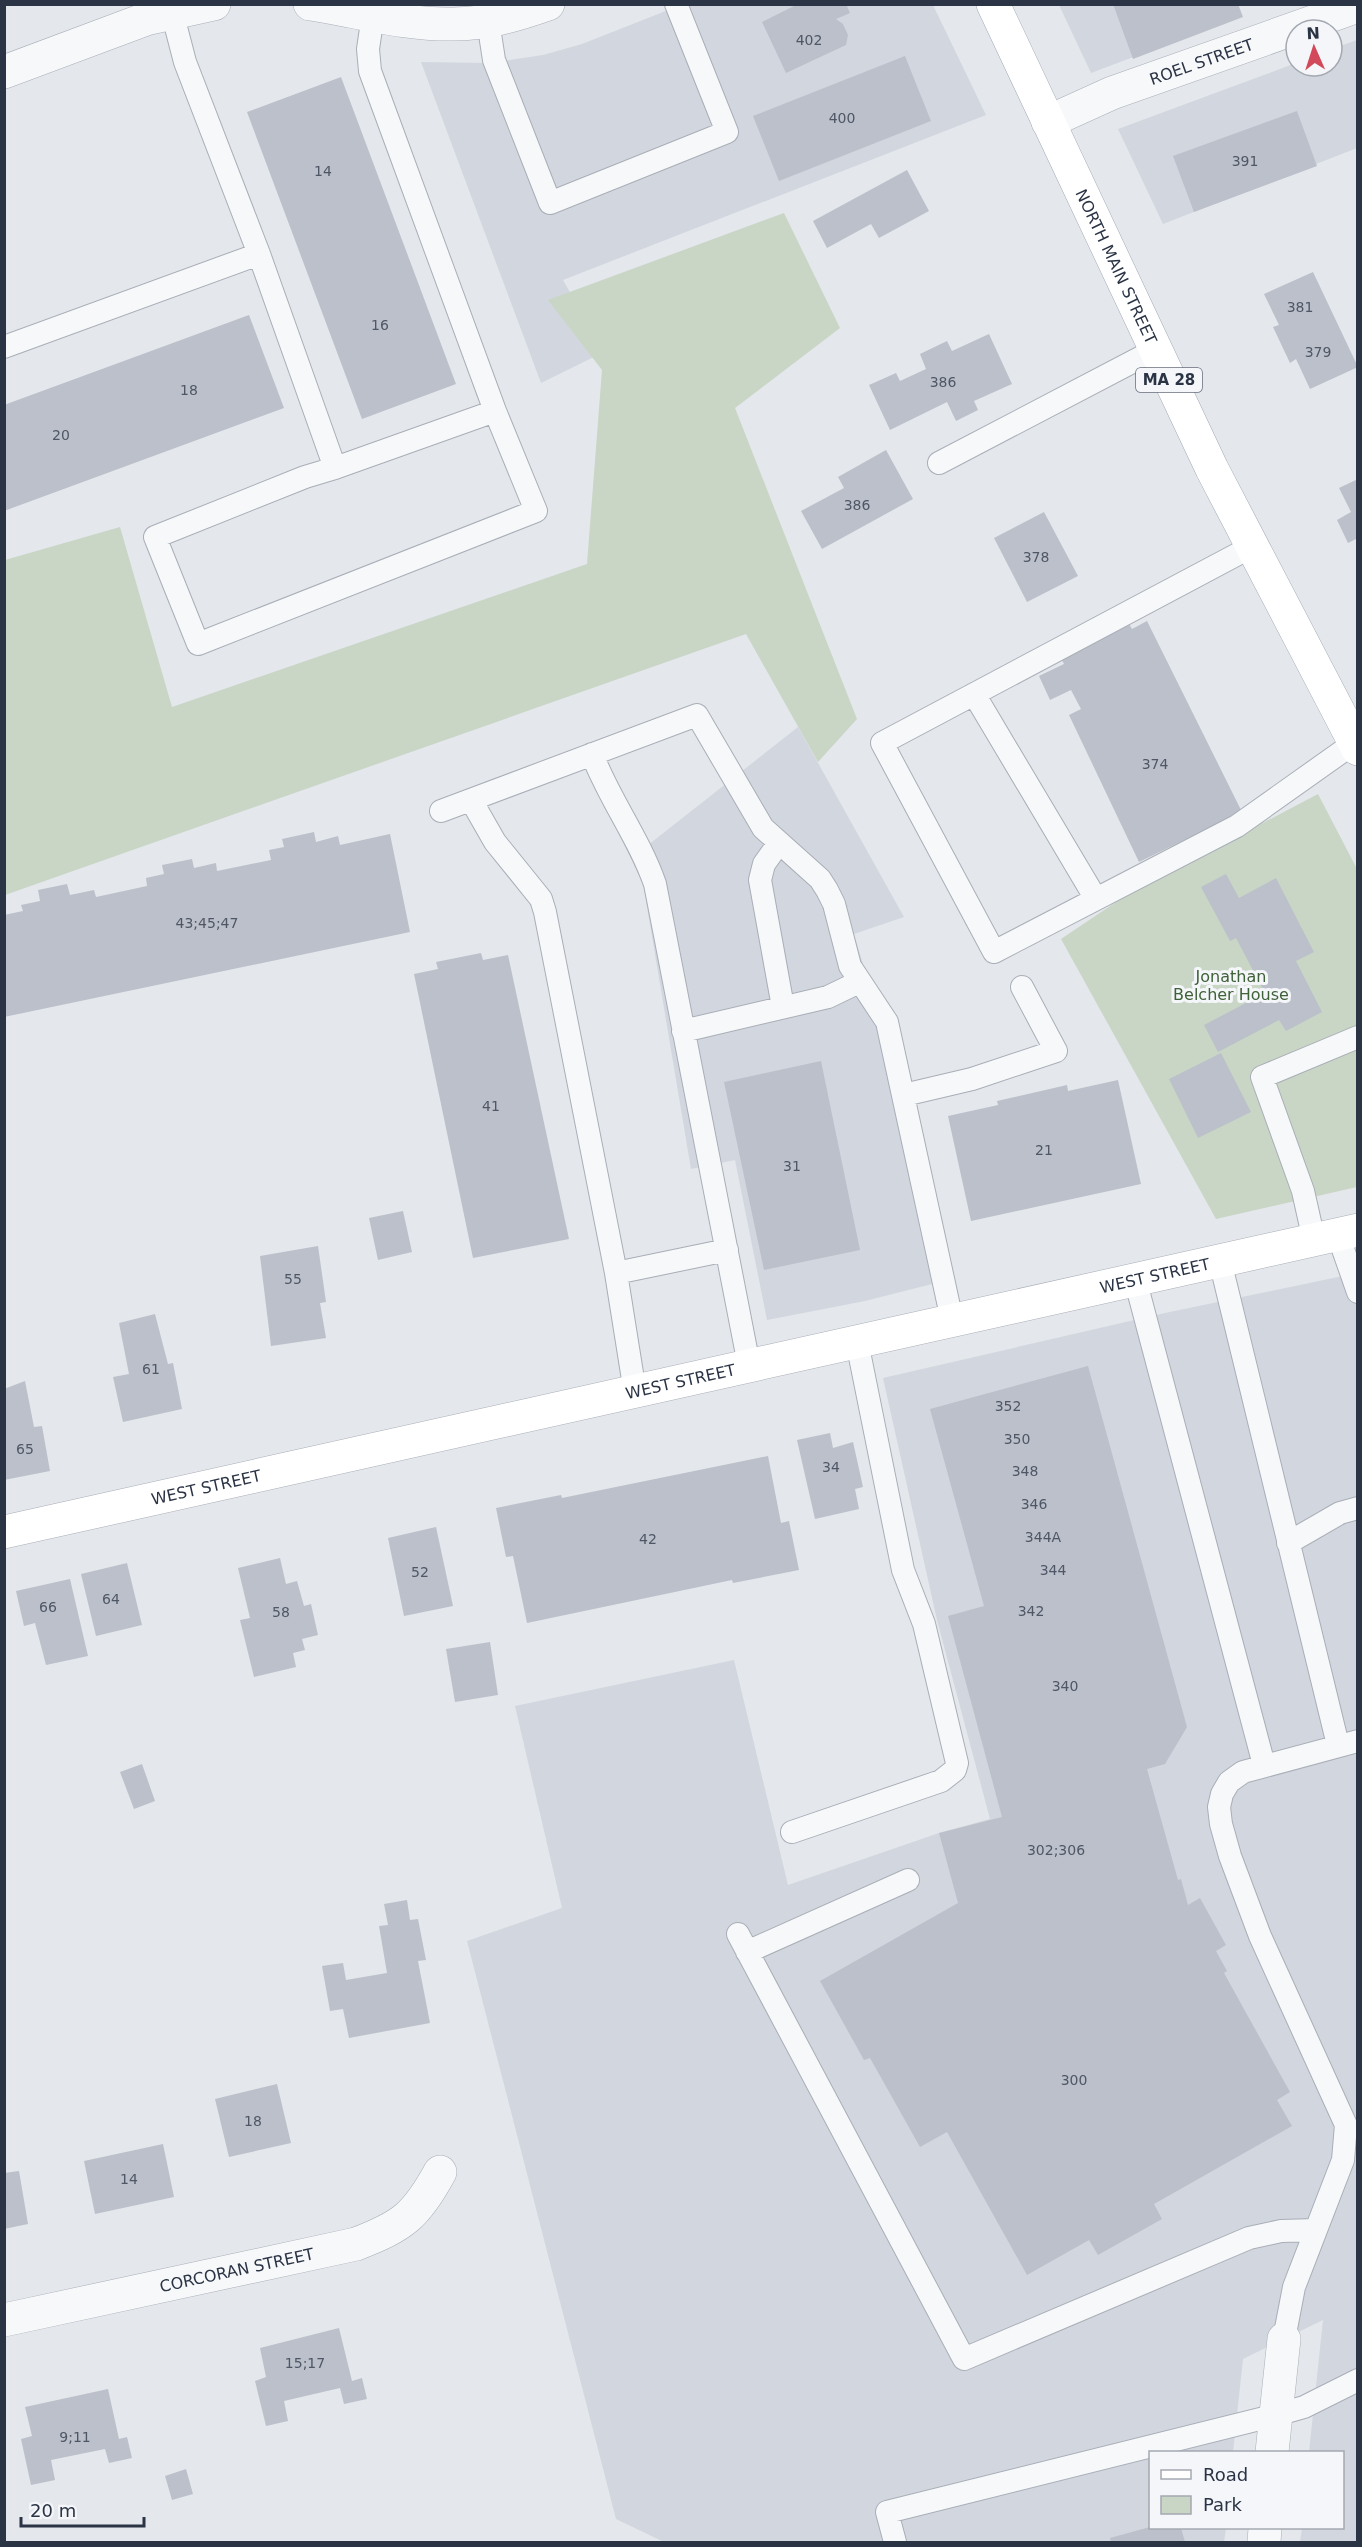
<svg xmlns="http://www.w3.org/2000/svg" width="1362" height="2547" font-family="'DejaVu Sans',sans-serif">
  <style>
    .built { fill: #d2d6de }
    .green { fill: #c9d6c5 }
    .building { fill: #bbc0ca }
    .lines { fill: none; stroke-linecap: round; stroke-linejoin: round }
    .service-casing { stroke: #a9aeb7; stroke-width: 24 }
    .minor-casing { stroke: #a9aeb7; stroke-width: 34 }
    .secondary-casing { stroke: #a9aeb7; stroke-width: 34 }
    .primary-casing { stroke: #a3abb8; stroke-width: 34 }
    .service { stroke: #f7f8fa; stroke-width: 22 }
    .minor { stroke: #f7f8fa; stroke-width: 33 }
    .secondary { stroke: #fff; stroke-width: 33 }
    .primary { stroke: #fff; stroke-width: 33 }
    .labels { text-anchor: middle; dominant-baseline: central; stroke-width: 6; stroke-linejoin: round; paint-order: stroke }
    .number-label { font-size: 14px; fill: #4f5766 }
    .shield { fill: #f4f6f9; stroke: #676e7b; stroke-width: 1.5 }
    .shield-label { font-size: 15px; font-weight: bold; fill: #2b3445 }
    .street-label { font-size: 16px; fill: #2b3445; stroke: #f4f6f9 }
    .park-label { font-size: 16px; fill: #3f6138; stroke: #f4f6f9 }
  </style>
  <rect width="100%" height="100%" fill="#e4e7ec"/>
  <!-- built -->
  <path class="built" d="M681 5H933L986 115 563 280 604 352 541 383 421 62 489 63 543 55 582 44Z
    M1059 5H1237L1242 16 1091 73Z
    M1357 40V148L1163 224 1118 129 1296 63V66H1332V49Z
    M798 727 904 917 854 934 893 1064 944 1281 865 1301 767 1320 735 1160 691 1169 638 853Z
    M1357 1273V2542H1300L1302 2528H1342V2452H1309L1323 2320 1243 2359 1233 2452H1150V2528H1226L1224 2542H664L616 2519 467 1941 562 1908 515 1706 734 1660 788 1885 939 1833 990 1819 937 1620 883 1378 1165 1313Z"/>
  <!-- green -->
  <path class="green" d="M784 213 840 328 735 408 857 719 818 762 746 634 5 895V560L120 527 172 707 587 564 602 370 548 300Z
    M1318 794 1357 869V1187L1216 1219 1061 939 1131 892Z"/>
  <!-- building -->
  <path class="building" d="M798 4H846L850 13 836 19 843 24 848 35 846 45 786 73 762 22Z
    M1113 4H1238L1243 17 1133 59Z
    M905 56 931 121 779 181 753 116Z
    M341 77 456 384 362 419 247 112Z
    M1297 111 1317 166 1194 212 1173 156Z
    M907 170 929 211 879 238 871 224 827 248 813 221Z
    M1313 272 1358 367 1310 389 1296 359 1290 363 1273 327 1279 325 1264 294Z
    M249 315 284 408 4 511V405Z
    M989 334 1012 384 974 401 978 410 956 421 947 402 890 430 869 385 896 373 900 381 926 369 920 354 947 341 952 351Z
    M886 450 913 499 822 549 801 511 844 488 838 477Z
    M1358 479V538L1348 543 1337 520 1351 512 1339 488Z
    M1044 512 1078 576 1027 602 994 538Z
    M1147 621 1242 812 1139 862 1069 715 1081 709 1071 690 1050 700 1039 676 1064 664 1059 654 1128 622 1132 629Z
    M314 832 316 842 338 836 340 845 390 834 410 932 4 1017V915L23 911 21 905 40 901 38 890 67 884 70 895 94 890 96 897 147 886 146 878 164 874 162 865 192 859 194 868 216 863 217 871 271 860 269 850 284 847 282 839Z
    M1226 874 1239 898 1276 878 1314 952 1296 961 1322 1012 1286 1031 1279 1020 1218 1052 1204 1025 1265 993 1236 938 1230 941 1201 887Z
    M481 953 483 960 508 955 569 1239 473 1258 414 974 438 969 436 962Z
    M1221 1053 1251 1112 1198 1138 1169 1079Z
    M821 1061 860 1250 764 1270 724 1082Z
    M1118 1080 1141 1184 971 1221 948 1116 998 1105 997 1101 1067 1085 1068 1091Z
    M403 1211 412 1252 378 1260 369 1218Z
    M318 1246 326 1302 320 1303 326 1338 271 1346 260 1256Z
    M155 1314 168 1364 173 1363 182 1409 123 1422 113 1377 129 1374 119 1323Z
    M1088 1366 1187 1727 1165 1764 1147 1769 1178 1880 1181 1879 1188 1905 1200 1898 1226 1945 1216 1951 1227 1971 1224 1973 1290 2092 1277 2100 1292 2126 1154 2204 1162 2219 1098 2255 1089 2240 1027 2275 947 2132 920 2147 870 2058 864 2060 820 1981 958 1903 939 1833 1002 1817 948 1616 984 1606 930 1409Z
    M25 1381 34 1427 42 1426 50 1471 4 1480V1389Z
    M830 1433 833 1448 853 1442 863 1487 855 1489 859 1509 815 1519 797 1440Z
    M768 1456 781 1523 789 1521 799 1570 733 1583 732 1580 527 1623 513 1556 506 1557 496 1508 561 1495 562 1498Z
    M436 1527 453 1606 404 1616 388 1538Z
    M280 1558 286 1584 297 1581 304 1606 311 1604 318 1635 302 1639 305 1650 293 1653 296 1667 254 1677 240 1620 250 1618 238 1568Z
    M127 1563 142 1625 96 1636 81 1574Z
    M70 1579 88 1656 46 1665 35 1623 24 1626 16 1591Z
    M490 1642 498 1695 455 1702 446 1649Z
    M142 1764 155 1801 134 1809 120 1772Z
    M407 1900 410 1920 418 1919 426 1960 418 1961 430 2023 349 2038 343 2009 330 2011 322 1966 343 1963 346 1980 387 1973 379 1926 388 1925 384 1904Z
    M277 2084 291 2143 229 2157 215 2099Z
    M163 2144 174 2197 95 2214 84 2161Z
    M19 2171 28 2224 4 2229V2173Z
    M339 2328 352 2381 362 2378 367 2399 344 2404 340 2388 284 2401 288 2421 266 2426 255 2381 266 2377 260 2348Z
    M108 2389 119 2439 127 2437 132 2458 109 2463 105 2449 51 2460 55 2480 31 2485 21 2439 32 2436 25 2407Z
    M186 2469 193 2494 172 2500 165 2476Z
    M1150 2527 1181 2528 1185 2542H1111L1110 2538Z"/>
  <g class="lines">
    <!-- service casing -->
    <g class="service-casing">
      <path id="service" d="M172 12 185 62 259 254 335 468 495 411 370 71 368 49 373 15
        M488 21 494 60 550 203 727 132 676 4
        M4 347 259 254
        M939 463 1155 350
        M335 468 305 477 155 537 198 644 536 511 495 411
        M1251 547 882 743 994 952 1237 826 1354 743
        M974 694 1096 899
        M592 754C609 799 639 838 655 884L749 1365
        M471 800 495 842 541 899 545 912 616 1273 635 1392
        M441 811 697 715 763 828 820 879 827 890 834 904 850 966 887 1022 952 1320
        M779 843 764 864 760 880 783 1007
        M683 1031 828 997 859 982
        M904 1095 972 1079 1056 1051 1022 987
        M1338 1235 1358 1292
        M1314 1240 1303 1191 1262 1077 1358 1037
        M1220 1261 1338 1745
        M616 1273 727 1250
        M1135 1279 1264 1765
        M1288 1543 1340 1513 1358 1508
        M792 1832 941 1781 955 1770 957 1763 924 1624 903 1570 857 1342
        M738 1934 964 2359 1249 2238 1281 2231 1316 2230
        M747 1952 908 1880
        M1284 2339 1294 2287 1343 2160 1346 2125 1260 1936 1230 1856 1221 1824 1219 1807 1222 1794 1229 1782 1243 1772 1358 1741
        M895 2542 887 2512 1276 2415 1304 2407 1358 2380"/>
    </g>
    <!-- minor casing -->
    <g class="minor-casing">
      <g id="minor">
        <path d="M310 4C357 11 405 25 453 24 486 24 517 15 548 4"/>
        <path d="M4 72 146 19 214 4"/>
        <path id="s1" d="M1048 122 1112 93 1358 6"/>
        <path id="s2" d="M4 2320 356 2244C403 2226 416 2216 440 2172"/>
        <path d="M1272 2452 1284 2339"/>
        <path d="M1264 2542 1265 2528"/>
      </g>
    </g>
    <!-- secondary casing -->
    <g class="secondary-casing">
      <g id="secondary">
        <path id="s3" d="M4 1532 1358 1230"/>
      </g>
    </g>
    <!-- primary casing -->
    <g class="primary-casing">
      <g id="primary">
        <path id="s4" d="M993 4 1212 469 1358 749"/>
      </g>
    </g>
    <!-- service -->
    <use href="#service" class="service"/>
    <!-- minor -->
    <use href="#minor" class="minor"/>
    <!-- secondary -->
    <use href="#secondary" class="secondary"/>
    <!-- primary -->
    <use href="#primary" class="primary"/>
  </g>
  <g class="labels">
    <!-- number labels -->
    <g class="number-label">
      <text x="809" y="40">402</text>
      <text x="842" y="118">400</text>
      <text x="1245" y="161">391</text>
      <text x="323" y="171">14</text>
      <text x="1300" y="307">381</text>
      <text x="380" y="325">16</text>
      <text x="1318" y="352">379</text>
      <text x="943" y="382">386</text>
      <text x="189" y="390">18</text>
      <text x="61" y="435">20</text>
      <text x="857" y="505">386</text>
      <text x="1036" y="557">378</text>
      <text x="1155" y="764">374</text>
      <text x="207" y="923">43;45;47</text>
      <text x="491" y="1106">41</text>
      <text x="1044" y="1150">21</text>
      <text x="792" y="1166">31</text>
      <text x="293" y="1279">55</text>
      <text x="151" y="1369">61</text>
      <text x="1008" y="1406">352</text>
      <text x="1017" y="1439">350</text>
      <text x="25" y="1449">65</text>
      <text x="831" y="1467">34</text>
      <text x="1025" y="1471">348</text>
      <text x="1034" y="1504">346</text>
      <text x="1043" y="1537">344A</text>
      <text x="648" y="1539">42</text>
      <text x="1053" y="1570">344</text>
      <text x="420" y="1572">52</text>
      <text x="111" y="1599">64</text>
      <text x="48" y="1607">66</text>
      <text x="1031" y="1611">342</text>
      <text x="281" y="1612">58</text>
      <text x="1065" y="1686">340</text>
      <text x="1056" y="1850">302;306</text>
      <text x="1074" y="2080">300</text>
      <text x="253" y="2121">18</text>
      <text x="129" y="2179">14</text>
      <text x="305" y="2363">15;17</text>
      <text x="75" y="2437">9;11</text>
    </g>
    <!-- shield labels -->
    <rect class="shield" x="1136" y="368" width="66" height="24" rx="4.5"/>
    <g class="shield-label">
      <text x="1169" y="380">MA 28</text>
    </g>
    <!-- street labels -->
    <g class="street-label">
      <text stroke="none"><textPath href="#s1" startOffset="165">ROEL STREET</textPath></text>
      <text stroke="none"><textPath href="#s4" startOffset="290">NORTH MAIN STREET</textPath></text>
      <text stroke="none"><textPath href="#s3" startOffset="1179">WEST STREET</textPath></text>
      <text stroke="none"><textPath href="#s3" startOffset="693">WEST STREET</textPath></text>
      <text stroke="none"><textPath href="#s3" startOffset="207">WEST STREET</textPath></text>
      <text stroke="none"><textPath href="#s2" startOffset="238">CORCORAN STREET</textPath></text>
    </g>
    <!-- park labels -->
    <g class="park-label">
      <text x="1231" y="976">Jonathan<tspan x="1231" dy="18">Belcher House</tspan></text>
    </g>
  </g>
  <!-- border -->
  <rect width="1362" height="2547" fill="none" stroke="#2b3445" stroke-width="12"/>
  <!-- legend -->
  <rect x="1149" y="2451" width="195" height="78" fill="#f4f6f9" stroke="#a4a8b1" stroke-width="1.5"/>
  <rect x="1161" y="2470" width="30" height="9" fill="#ffffff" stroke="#a4a8b1" stroke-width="1.5"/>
  <text x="1203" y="2481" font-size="18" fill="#2b3445">Road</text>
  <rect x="1161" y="2496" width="30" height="18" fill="#c9d6c5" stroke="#a4a8b1" stroke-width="1.5"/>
  <text x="1203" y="2511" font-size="18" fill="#2b3445">Park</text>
  <!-- north arrow -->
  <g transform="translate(1314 48) rotate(357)"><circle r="28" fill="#f4f6f9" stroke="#a4a8b1" stroke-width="1.5"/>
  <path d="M0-4.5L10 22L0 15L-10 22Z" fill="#d1495b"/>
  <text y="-9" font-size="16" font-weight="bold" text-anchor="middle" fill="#2b3445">N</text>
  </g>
  <!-- scale -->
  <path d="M21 2517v9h123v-9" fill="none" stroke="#2b3445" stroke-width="3"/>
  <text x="30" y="2517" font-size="18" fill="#2b3445" stroke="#f4f6f9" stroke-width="4.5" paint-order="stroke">20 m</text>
</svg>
